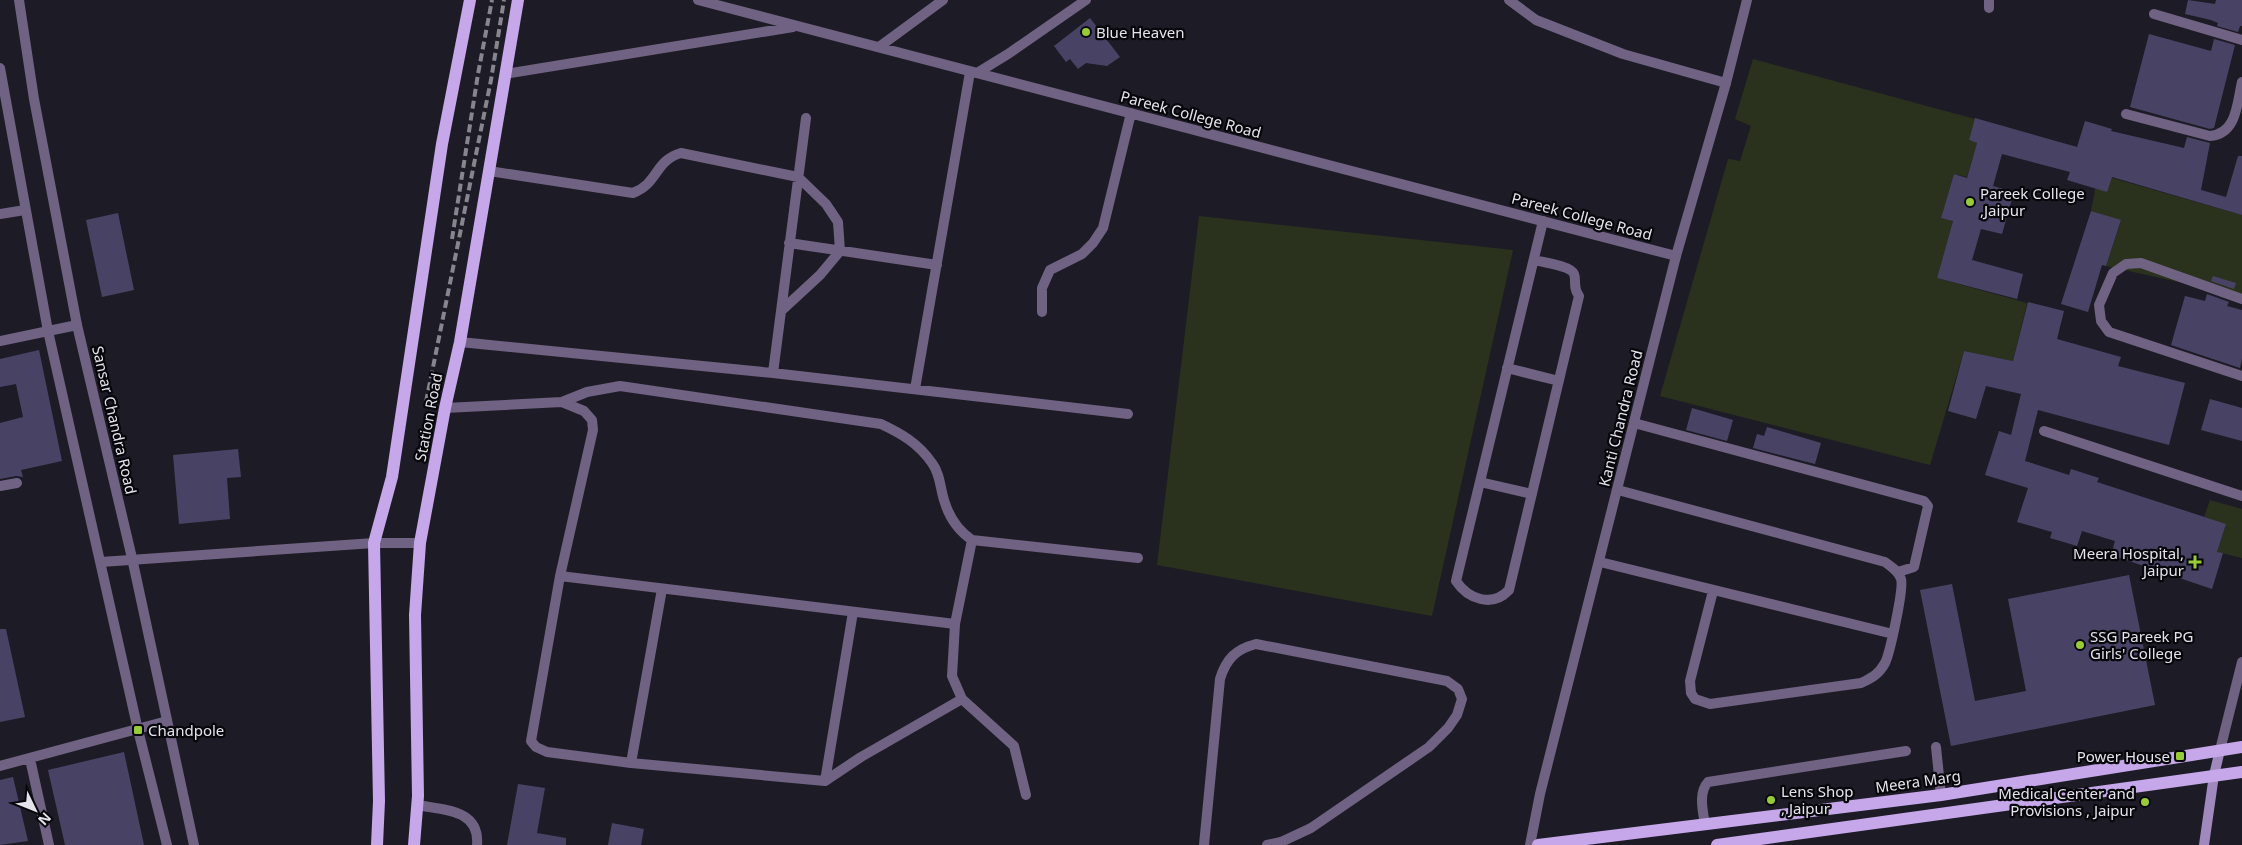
<svg xmlns="http://www.w3.org/2000/svg" width="2242" height="845" font-family="'Noto Sans',sans-serif">
  <style>
    .green { fill: #2a321d }
    .building { fill: #484365 }
    .lines { fill: none; stroke-linecap: round; stroke-linejoin: round }
    .service { stroke: #706282; stroke-width: 10 }
    .minor { stroke: #706282; stroke-width: 10 }
    .tertiary { stroke: #706282; stroke-width: 10 }
    .secondary { stroke: #a089bd; stroke-width: 10 }
    .primary { stroke: #c5a7ea; stroke-width: 12 }
    .rail { stroke: #87868f; stroke-width: 4; stroke-dasharray: 8 4; stroke-linecap: butt }
    .poi-dot { fill: #97cc38; stroke: #07070b; stroke-width: 2 }
    .labels { text-anchor: middle; dominant-baseline: central; stroke-width: 4.5; stroke-linejoin: round; paint-order: stroke }
    .poi-label { font-size: 15px; fill: #e4e3eb; stroke: #07070b; text-anchor: start }
    .street-label { font-size: 15px; fill: #e4e3eb; stroke: #07070b }
  </style>
  <rect width="100%" height="100%" fill="#1d1c26"/>
  <!-- green -->
  <path class="green" d="M1753 59 1975 119 1969 140 1977 143 1967 177 1954 174 1941 218 1953 221 1937 278 2027 303 2013 361 1964 351 1930 465 1660 396 1728 159 1740 161 1751 126 1735 119Z
    M2098 174 2242 215V296L2106 266 2121 221 2091 211Z
    M1199 216 1513 250 1432 616 1157 565Z
    M2210 500 2242 509V558L2217 552 2226 524 2204 517Z"/>
  <!-- building -->
  <path class="building" d="M2188 0 2215 4 2216 0H2242V26H2240L2238 32 2217 26 2218 23 2211 20 2185 14Z
    M1090 18 1120 57 1107 66 1086 63 1078 69 1070 59 1066 62 1054 46Z
    M2149 34 2211 51 2214 39 2235 45 2214 128 2210 129 2130 107Z
    M1975 118 2077 147 2085 121 2112 129 2111 131 2184 148 2187 137 2210 143 2201 190 2226 197 2238 156H2242V215L2112 177 2107 192 2067 180 2070 172 2002 154 1993 186 2014 192 2002 234 1981 229 1972 260 2023 274 2017 299 1937 278 1953 221 1941 218 1954 174 1967 178 1977 143 1969 140Z
    M2091 211 2121 220 2106 266 2102 265 2088 312 2061 304Z
    M118 213 134 290 102 297 86 220Z
    M2213 276 2236 283 2234 289 2211 281Z
    M2207 294 2229 302 2227 306 2242 310V359L2240 368 2171 345 2185 296 2205 301Z
    M2028 302 2064 311 2057 339 2121 357 2118 366 2185 383 2169 445 2038 410 2025 461 2069 475 2071 469 2099 478 2097 482 2226 524 2217 552 2223 553 2212 589 2111 555 2115 541 2082 531 2077 546 2050 538 2052 532 2017 522 2028 488 1985 475 1999 431 2011 435 2021 394 1986 386 1976 419 1948 411 1964 351 2013 361Z
    M39 350 62 461 21 470 23 477 16 476 0 479V423L23 417 16 384 0 387V359Z
    M2210 399 2242 408V441L2201 430Z
    M1692 408 1733 420 1727 441 1686 430Z
    M1767 427 1821 443 1815 464 1753 448 1757 434 1764 436Z
    M238 449 241 477 227 478 230 519 179 524 173 455Z
    M2129 575 2155 705 1951 746 1920 590 1952 584 1975 701 2026 691 2008 599Z
    M0 629H6L25 717 0 722Z
    M124 752 144 845H65L48 770Z
    M13 777 28 841 0 845V780Z
    M518 784 545 788 537 833 566 838V845H507Z
    M612 823 644 829 641 845H608Z"/>
  <g class="lines">
    <!-- service -->
    <path class="service" d="M1989 8V0
      M0 214 25 210
      M1534 260C1542 262 1571 266 1574 274 1577 282 1572 286 1579 296L1509 590C1492 608 1468 599 1456 581L1543 221
      M1507 368 1559 381
      M562 402 587 392 620 386 881 424C902 434 918 443 932 463 941 475 940 490 945 503 950 519 959 531 972 540L1138 558
      M445 408 562 402 584 411 592 420 593 430 560 576 531 741 536 747 547 752 631 763 825 781 861 757 962 699 952 676 955 624 972 540
      M1480 482 1532 494
      M560 576 955 624
      M962 699 1014 746 1026 795
      M631 763 662 589
      M825 781 853 612
      M417 805C444 810 480 809 477 845"/>
    <!-- minor -->
    <path class="minor" d="M698 0 1676 256
      M1509 0 1536 20 1623 54 1726 83
      M2154 14 2242 40
      M879 47 943 0
      M977 73 1008 54 1086 0
      M505 74 793 27
      M2126 114 2210 136C2237 134 2237 103 2242 82
      M489 171 633 193C659 183 654 161 681 153L798 177 826 204 838 222 840 251 820 275 781 311
      M789 243 937 265
      M2242 299 2141 263 2126 264 2113 273 2099 305 2101 321 2109 332 2242 376
      M1042 312V288L1050 270 1082 254 1093 243 1103 228 1131 113
      M0 341 77 325
      M460 342 773 373 1128 414
      M773 373 806 118
      M915 389 970 72
      M1634 423 1924 501 1928 506 1914 567 1898 572
      M2044 431 2242 496
      M0 486 17 483
      M1618 490 1885 562C1891 567 1898 570 1901 579 1904 588 1890 653 1885 663 1879 674 1872 678 1861 683L1710 704 1695 699 1691 693 1690 681 1713 591
      M101 562 374 543H420
      M1600 562 1893 634
      M1936 747 1941 795
      M30 759 49 845
      M0 766 167 721
      M1705 825C1703 811 1698 793 1708 782L1906 751
      M1204 845 1220 679C1226 659 1236 649 1256 644L1447 681 1458 689 1462 699 1457 715 1448 728 1429 747 1311 828 1281 842 1267 845"/>
    <!-- tertiary -->
    <path class="tertiary" d="M19 0 34 99 77 325 132 558 194 845
      M0 68 48 331 138 730 167 845
      M2220 750 2242 662
      M1530 845 1540 794 1676 256 1726 83 1747 0"/>
    <!-- secondary -->
    <path class="secondary" d="M2204 845 2214 775 2220 750"/>
    <!-- primary -->
    <path class="primary" d="M377 845 379 801 374 543 392 477 442 144 470 0
      M414 845 418 796 415 615 420 543 445 408 460 342 518 0
      M1538 845 1941 795 2242 747
      M1717 845 2242 772"/>
    <!-- rail -->
    <path class="rail" d="M452 239 478 74 492 0
      M426 402 491 80 504 0"/>
  </g>
  <!-- markers -->
  <g class="poi-dot">
    <circle cx="1086" cy="32" r="5"/>
    <circle cx="1970" cy="202" r="5"/>
    <path d="M2192.5 554.5h5v5h5v5h-5v5h-5v-5h-5v-5h5z"/>
    <circle cx="2080" cy="645" r="5"/>
    <rect x="133" y="725" width="10" height="10" rx="2.5"/>
    <rect x="2175" y="751" width="10" height="10" rx="2.5"/>
    <circle cx="1771" cy="800" r="5"/>
    <circle cx="2145" cy="802" r="5"/>
  </g>
  <g class="labels">
    <!-- poi labels -->
    <g class="poi-label">
      <text x="1096" y="32">Blue Heaven</text>
      <text x="1980" y="193">Pareek College<tspan x="1980" dy="17">,Jaipur</tspan></text>
      <text x="2184" y="553" text-anchor="end">Meera Hospital,<tspan x="2184" dy="17">Jaipur</tspan></text>
      <text x="2090" y="636">SSG Pareek PG<tspan x="2090" dy="17">Girls' College</tspan></text>
      <text x="148" y="730">Chandpole</text>
      <text x="2170" y="756" text-anchor="end">Power House</text>
      <text x="1781" y="791">Lens Shop<tspan x="1781" dy="17">, Jaipur</tspan></text>
      <text x="2135" y="793" text-anchor="end">Medical Center and<tspan x="2135" dy="17">Provisions , Jaipur</tspan></text>
    </g>
    <!-- street labels -->
    <g class="street-label">
      <text transform="translate(1191 114) rotate(15)">Pareek College Road</text>
      <text transform="translate(1582 216) rotate(15)">Pareek College Road</text>
      <text transform="translate(428 417) rotate(-79)">Station Road</text>
      <text transform="translate(1620 418) rotate(-76)">Kanti Chandra Road</text>
      <text transform="translate(115 420) rotate(77)">Sansar Chandra Road</text>
      <text transform="translate(1918 781) rotate(-8)">Meera Marg</text>
    </g>
  </g>
  <!-- north arrow -->
  <g transform="translate(35 810) rotate(133)" stroke="#07070b" stroke-width="4" paint-order="stroke">
  <path d="M0-4L9 19L0 12L-9 19Z" fill="#e4e3eb"/>
  <text y="-8" font-size="14" font-weight="bold" text-anchor="middle" fill="#e4e3eb">N</text>
  </g>
</svg>
